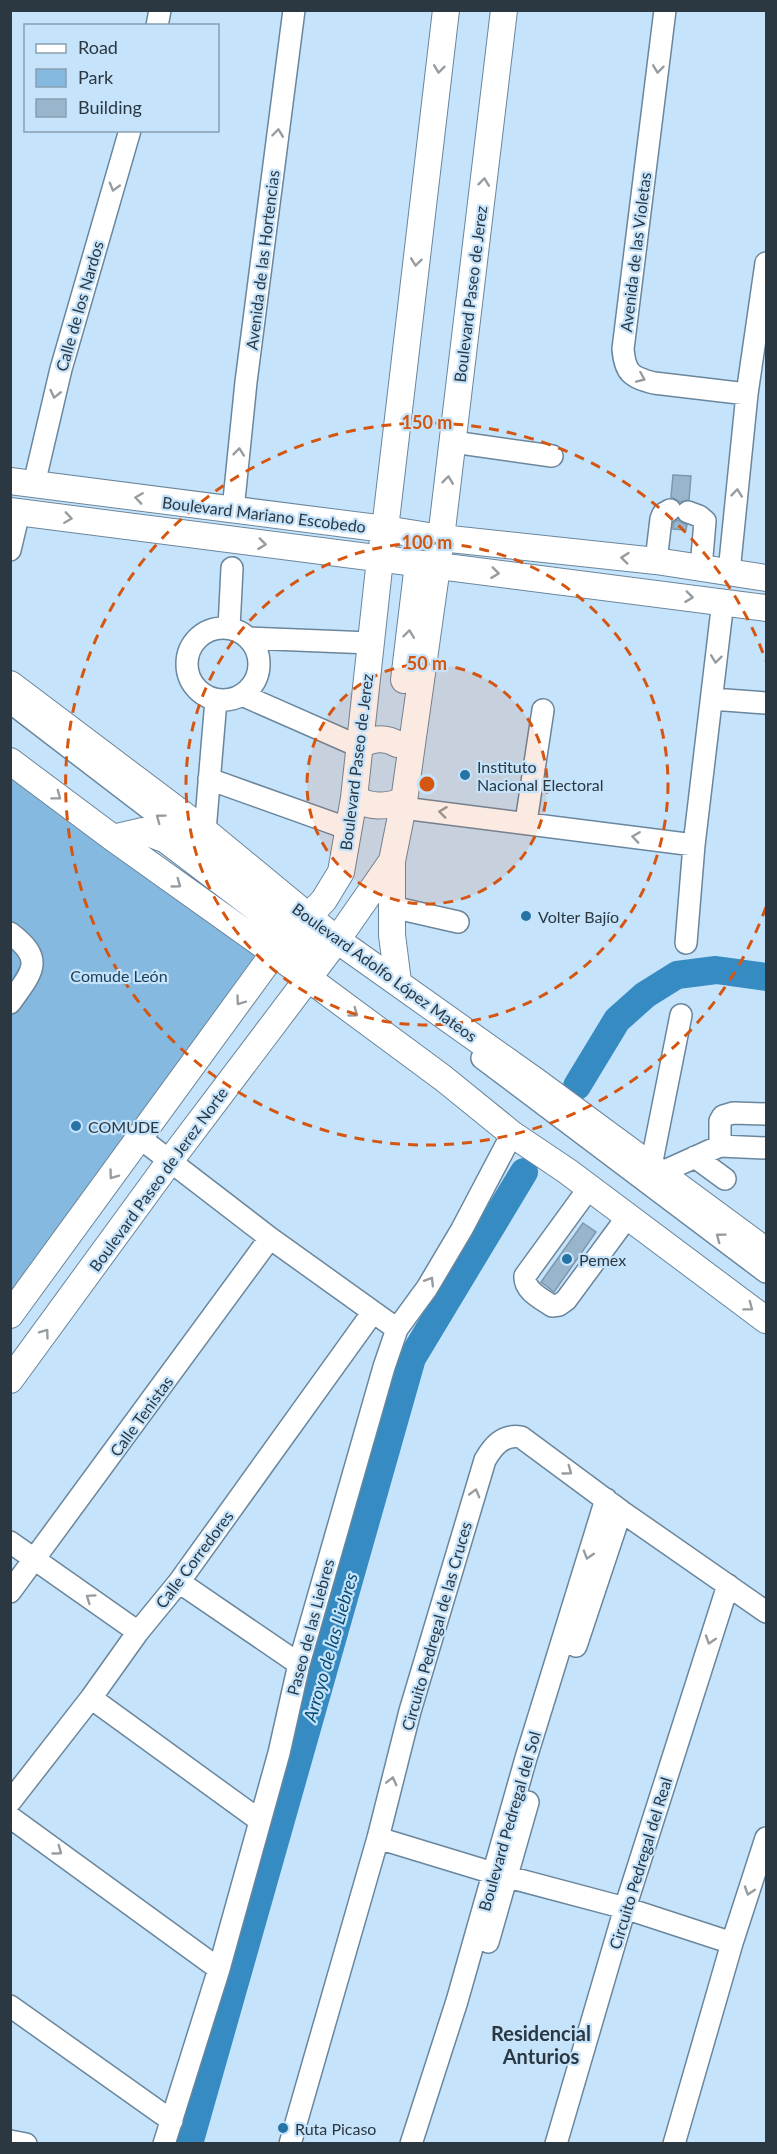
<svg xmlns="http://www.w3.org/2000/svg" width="777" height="2154" font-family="Lato,sans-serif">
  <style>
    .green { fill: #85b9df }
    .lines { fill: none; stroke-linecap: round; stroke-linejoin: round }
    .river { stroke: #368bc3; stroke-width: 28 }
    .building { fill: #98b5cc; stroke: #7c98ae; stroke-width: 1.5 }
    .minor-casing { stroke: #6a869c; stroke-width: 24 }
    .major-casing { stroke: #6a869c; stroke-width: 28 }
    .minor { stroke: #fff; stroke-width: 21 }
    .major { stroke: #fff; stroke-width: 26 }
    .oneway { stroke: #969ca0 }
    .ring { fill: none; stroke: #d55611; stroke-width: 3; stroke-dasharray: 10 8 }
    .poi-dot { fill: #2674a6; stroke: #c5e3fb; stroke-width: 2 }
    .labels { text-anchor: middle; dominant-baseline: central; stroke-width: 4.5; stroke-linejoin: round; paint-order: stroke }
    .street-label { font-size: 16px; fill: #2c3841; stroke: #c5e3fb }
    .poi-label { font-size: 16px; fill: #2c3841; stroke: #c5e3fb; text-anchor: start }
    .park-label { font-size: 16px; fill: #1a3d55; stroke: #c5e3fb }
    .water-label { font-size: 18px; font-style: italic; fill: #084b71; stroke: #c5e3fb }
    .quarter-label { font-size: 20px; font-weight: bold; fill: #2c3841; stroke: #c5e3fb }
    .centre { fill: #d55611; stroke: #c5e3fb; stroke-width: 3 }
    .ring-label { font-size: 18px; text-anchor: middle; font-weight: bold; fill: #d55611; stroke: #c5e3fb; stroke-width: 4.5; stroke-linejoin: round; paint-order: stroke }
  </style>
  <rect width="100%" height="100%" fill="#c5e3fb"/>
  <!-- green -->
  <path class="green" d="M10 754 271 951 10 1302Z"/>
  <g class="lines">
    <!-- river -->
    <path class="river" d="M577 1086 617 1020 645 995 677 975 716 970 766 977
      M189 2144 412 1358 524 1172"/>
  </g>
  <!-- building -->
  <path class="building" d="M673 475 691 476 689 500 680 502 671 497Z
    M678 520 687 525 686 530 673 529V523Z
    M583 1223 596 1232 554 1292 541 1282Z"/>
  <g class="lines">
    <!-- minor casing -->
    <g class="minor-casing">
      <path id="minor" d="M665 10 623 349C625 373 631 377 654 383L747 394
        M157 26 160 10
        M453 442 552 456
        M34 484 61 369 130 130
        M233 510 246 382 294 10
        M688 512 699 516 705 521 701 568
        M10 550 19 512
        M656 561 661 519 663 514 670 510
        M729 572 747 394 766 263
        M187 664a36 36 0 1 1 72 0a36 36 0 1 1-72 0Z
        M229 628 232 568
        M249 638 370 643
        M242 695 358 746
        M712 699 766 703
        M10 702 292 918
        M209 779 349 829
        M403 808 694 845
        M526 822 543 710
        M205 831 216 700
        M392 907 458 922
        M10 933C46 960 32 972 10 1003
        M686 943 694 845 723 601
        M482 1058 766 1272
        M140 1138 270 1238 397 1329
        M720 1146V1121L723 1116 733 1113 766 1114
        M695 1157 725 1179
        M651 1166 681 1015
        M660 1173 720 1146 766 1148
        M589 1188 525 1276C524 1291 542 1299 552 1306L559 1305 566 1300 628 1216
        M10 1542 138 1632
        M179 1582 299 1664
        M10 1592 270 1238
        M576 1646 621 1511
        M91 1698 259 1820
        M10 1802 91 1698 138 1632 179 1582 373 1312
        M10 1817 219 1969
        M378 1838 493 1873 625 1908 732 1943
        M488 1942 528 1802
        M10 2006 172 2121
        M10 2141 26 2144
        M164 2144 219 1969 279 1753 299 1664 384 1367 397 1329 427 1288 462 1229 512 1134
        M290 2144 378 1838 410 1711 485 1460C493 1446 503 1434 521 1437L621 1511 766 1612
        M411 2144 457 2001 526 1758 606 1499
        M556 2144 625 1908 728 1585
        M674 2144 732 1943 766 1838"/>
    </g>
    <!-- major casing -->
    <g class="major-casing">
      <path id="major" d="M10 481 385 529 441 538 656 561 766 578
        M10 511 766 608
        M404 680 418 564
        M10 684 205 831 337 940 537 1082 766 1251
        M358 746C372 739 384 736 397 744
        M10 761 113 838 274 953 443 1078 512 1134 567 1171 766 1320
        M354 798C371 808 385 807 404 801
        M113 838 143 831 166 840 322 958
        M392 861V935L398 982
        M10 1315 274 953 324 900 341 872 354 798 380 559 385 529 446 10
        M10 1380 170 1161 337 940 392 861 404 801 441 538 504 10"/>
    </g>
    <!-- minor -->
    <use href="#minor" class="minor"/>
    <!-- major -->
    <use href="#major" class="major"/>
  </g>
  <!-- one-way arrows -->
  <defs><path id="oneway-chevron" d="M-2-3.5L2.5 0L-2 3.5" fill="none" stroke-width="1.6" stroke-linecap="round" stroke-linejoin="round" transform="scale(1.5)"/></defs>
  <g class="oneway">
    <use href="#oneway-chevron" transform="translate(439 69) rotate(97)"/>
    <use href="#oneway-chevron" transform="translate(658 69) rotate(97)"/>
    <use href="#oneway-chevron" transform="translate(278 133) rotate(-83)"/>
    <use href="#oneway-chevron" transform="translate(484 182) rotate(-83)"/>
    <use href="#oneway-chevron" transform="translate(114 187) rotate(106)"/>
    <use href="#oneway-chevron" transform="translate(416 262) rotate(97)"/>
    <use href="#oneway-chevron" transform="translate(641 378) rotate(23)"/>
    <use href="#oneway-chevron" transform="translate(55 394) rotate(103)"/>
    <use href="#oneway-chevron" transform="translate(239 452) rotate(-84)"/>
    <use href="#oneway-chevron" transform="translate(448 480) rotate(-83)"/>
    <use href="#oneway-chevron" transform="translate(737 493) rotate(-84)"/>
    <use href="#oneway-chevron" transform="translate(139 498) rotate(-172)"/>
    <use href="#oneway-chevron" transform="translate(68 518) rotate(8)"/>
    <use href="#oneway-chevron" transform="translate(262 544) rotate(7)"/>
    <use href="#oneway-chevron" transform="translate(625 558) rotate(-174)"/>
    <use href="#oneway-chevron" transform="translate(495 573) rotate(7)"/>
    <use href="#oneway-chevron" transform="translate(689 597) rotate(7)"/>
    <use href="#oneway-chevron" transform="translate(409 634) rotate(-83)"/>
    <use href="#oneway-chevron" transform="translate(716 659) rotate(97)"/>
    <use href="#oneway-chevron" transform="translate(57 796) rotate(37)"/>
    <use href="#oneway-chevron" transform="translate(443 812) rotate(-173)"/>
    <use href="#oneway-chevron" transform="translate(160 818) rotate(-143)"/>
    <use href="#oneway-chevron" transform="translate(636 837) rotate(-172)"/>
    <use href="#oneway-chevron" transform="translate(177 884) rotate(36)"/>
    <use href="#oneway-chevron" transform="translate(240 1001) rotate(126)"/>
    <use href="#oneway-chevron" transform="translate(354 1013) rotate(36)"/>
    <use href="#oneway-chevron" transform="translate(113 1175) rotate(126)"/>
    <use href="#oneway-chevron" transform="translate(720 1237) rotate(-143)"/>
    <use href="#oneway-chevron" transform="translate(430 1281) rotate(-58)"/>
    <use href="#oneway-chevron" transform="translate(749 1307) rotate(37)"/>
    <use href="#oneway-chevron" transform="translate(45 1333) rotate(-54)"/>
    <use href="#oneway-chevron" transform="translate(568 1471) rotate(36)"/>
    <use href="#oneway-chevron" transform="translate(475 1493) rotate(-74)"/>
    <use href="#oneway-chevron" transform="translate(588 1555) rotate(107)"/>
    <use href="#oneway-chevron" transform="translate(90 1598) rotate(-145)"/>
    <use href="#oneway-chevron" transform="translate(710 1640) rotate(108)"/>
    <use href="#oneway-chevron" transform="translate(392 1781) rotate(-76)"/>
    <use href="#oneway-chevron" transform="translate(58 1851) rotate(36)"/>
    <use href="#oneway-chevron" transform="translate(749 1891) rotate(108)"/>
  </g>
  <!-- distance rings -->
  <circle cx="427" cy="784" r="120" fill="#d55611" fill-opacity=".12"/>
  <g class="ring">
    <circle cx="427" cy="784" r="120"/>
    <circle cx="427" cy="784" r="241"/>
    <path d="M766 907A361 361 0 1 1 766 661"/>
  </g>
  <!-- markers -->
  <g class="poi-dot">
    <circle cx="465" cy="775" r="6"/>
    <circle cx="526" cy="916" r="6"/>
    <circle cx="76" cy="1126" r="6"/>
    <circle cx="567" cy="1259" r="6"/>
    <circle cx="283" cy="2128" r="6"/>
  </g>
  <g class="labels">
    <!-- street labels -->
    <g class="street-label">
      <text transform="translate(635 252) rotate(-83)">Avenida de las Violetas</text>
      <text transform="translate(262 260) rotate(-83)">Avenida de las Hortencias</text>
      <text transform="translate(470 294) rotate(-83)">Boulevard Paseo de Jerez</text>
      <text transform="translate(79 306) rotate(-74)">Calle de los Nardos</text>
      <text transform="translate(264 514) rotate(7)">Boulevard Mariano Escobedo</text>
      <text transform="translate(356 762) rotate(-83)">Boulevard Paseo de Jerez</text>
      <text transform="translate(385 972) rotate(36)">Boulevard Adolfo López Mateos</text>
      <text transform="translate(158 1179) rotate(-54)">Boulevard Paseo de Jerez Norte</text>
      <text transform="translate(141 1416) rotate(-54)">Calle Tenistas</text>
      <text transform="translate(194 1559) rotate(-53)">Calle Corredores</text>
      <text transform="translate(436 1626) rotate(-74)">Circuito Pedregal de las Cruces</text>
      <text transform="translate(310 1627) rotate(-75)">Paseo de las Liebres</text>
      <text transform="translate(509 1821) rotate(-74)">Boulevard Pedregal del Sol</text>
      <text transform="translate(640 1863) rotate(-73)">Circuito Pedregal del Real</text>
    </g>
    <!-- poi labels -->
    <g class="poi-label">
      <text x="477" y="766">Instituto<tspan x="477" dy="18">Nacional Electoral</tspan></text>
      <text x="538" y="916">Volter Bajío</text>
      <text x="88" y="1126">COMUDE</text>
      <text x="579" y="1259">Pemex</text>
      <text x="295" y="2128">Ruta Picaso</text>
    </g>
    <!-- park labels -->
    <g class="park-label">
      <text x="119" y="975">Comude León</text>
    </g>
    <!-- water labels -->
    <g class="water-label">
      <text transform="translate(330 1647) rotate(-74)">Arroyo de las Liebres</text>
    </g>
    <!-- quarter labels -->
    <g class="quarter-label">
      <text x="541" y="2033">Residencial<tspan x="541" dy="23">Anturios</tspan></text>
    </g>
  </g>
  <circle cx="427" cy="784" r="9" class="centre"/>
  <g class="ring-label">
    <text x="427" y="429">150 m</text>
    <text x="427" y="549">100 m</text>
    <text x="427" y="670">50 m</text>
  </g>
  <!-- border -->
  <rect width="777" height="2154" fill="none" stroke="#2c3841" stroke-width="24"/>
  <!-- legend -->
  <rect x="24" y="24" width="195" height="108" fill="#c5e3fb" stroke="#889fb1" stroke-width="1.5"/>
  <rect x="36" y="44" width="30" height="9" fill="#ffffff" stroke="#889fb1" stroke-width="1.5"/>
  <text x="78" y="54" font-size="18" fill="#2c3841">Road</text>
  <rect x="36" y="69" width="30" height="18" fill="#85b9df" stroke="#889fb1" stroke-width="1.5"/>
  <text x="78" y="84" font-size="18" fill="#2c3841">Park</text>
  <rect x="36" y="99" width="30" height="18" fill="#98b5cc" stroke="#889fb1" stroke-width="1.5"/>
  <text x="78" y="114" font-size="18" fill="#2c3841">Building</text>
</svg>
